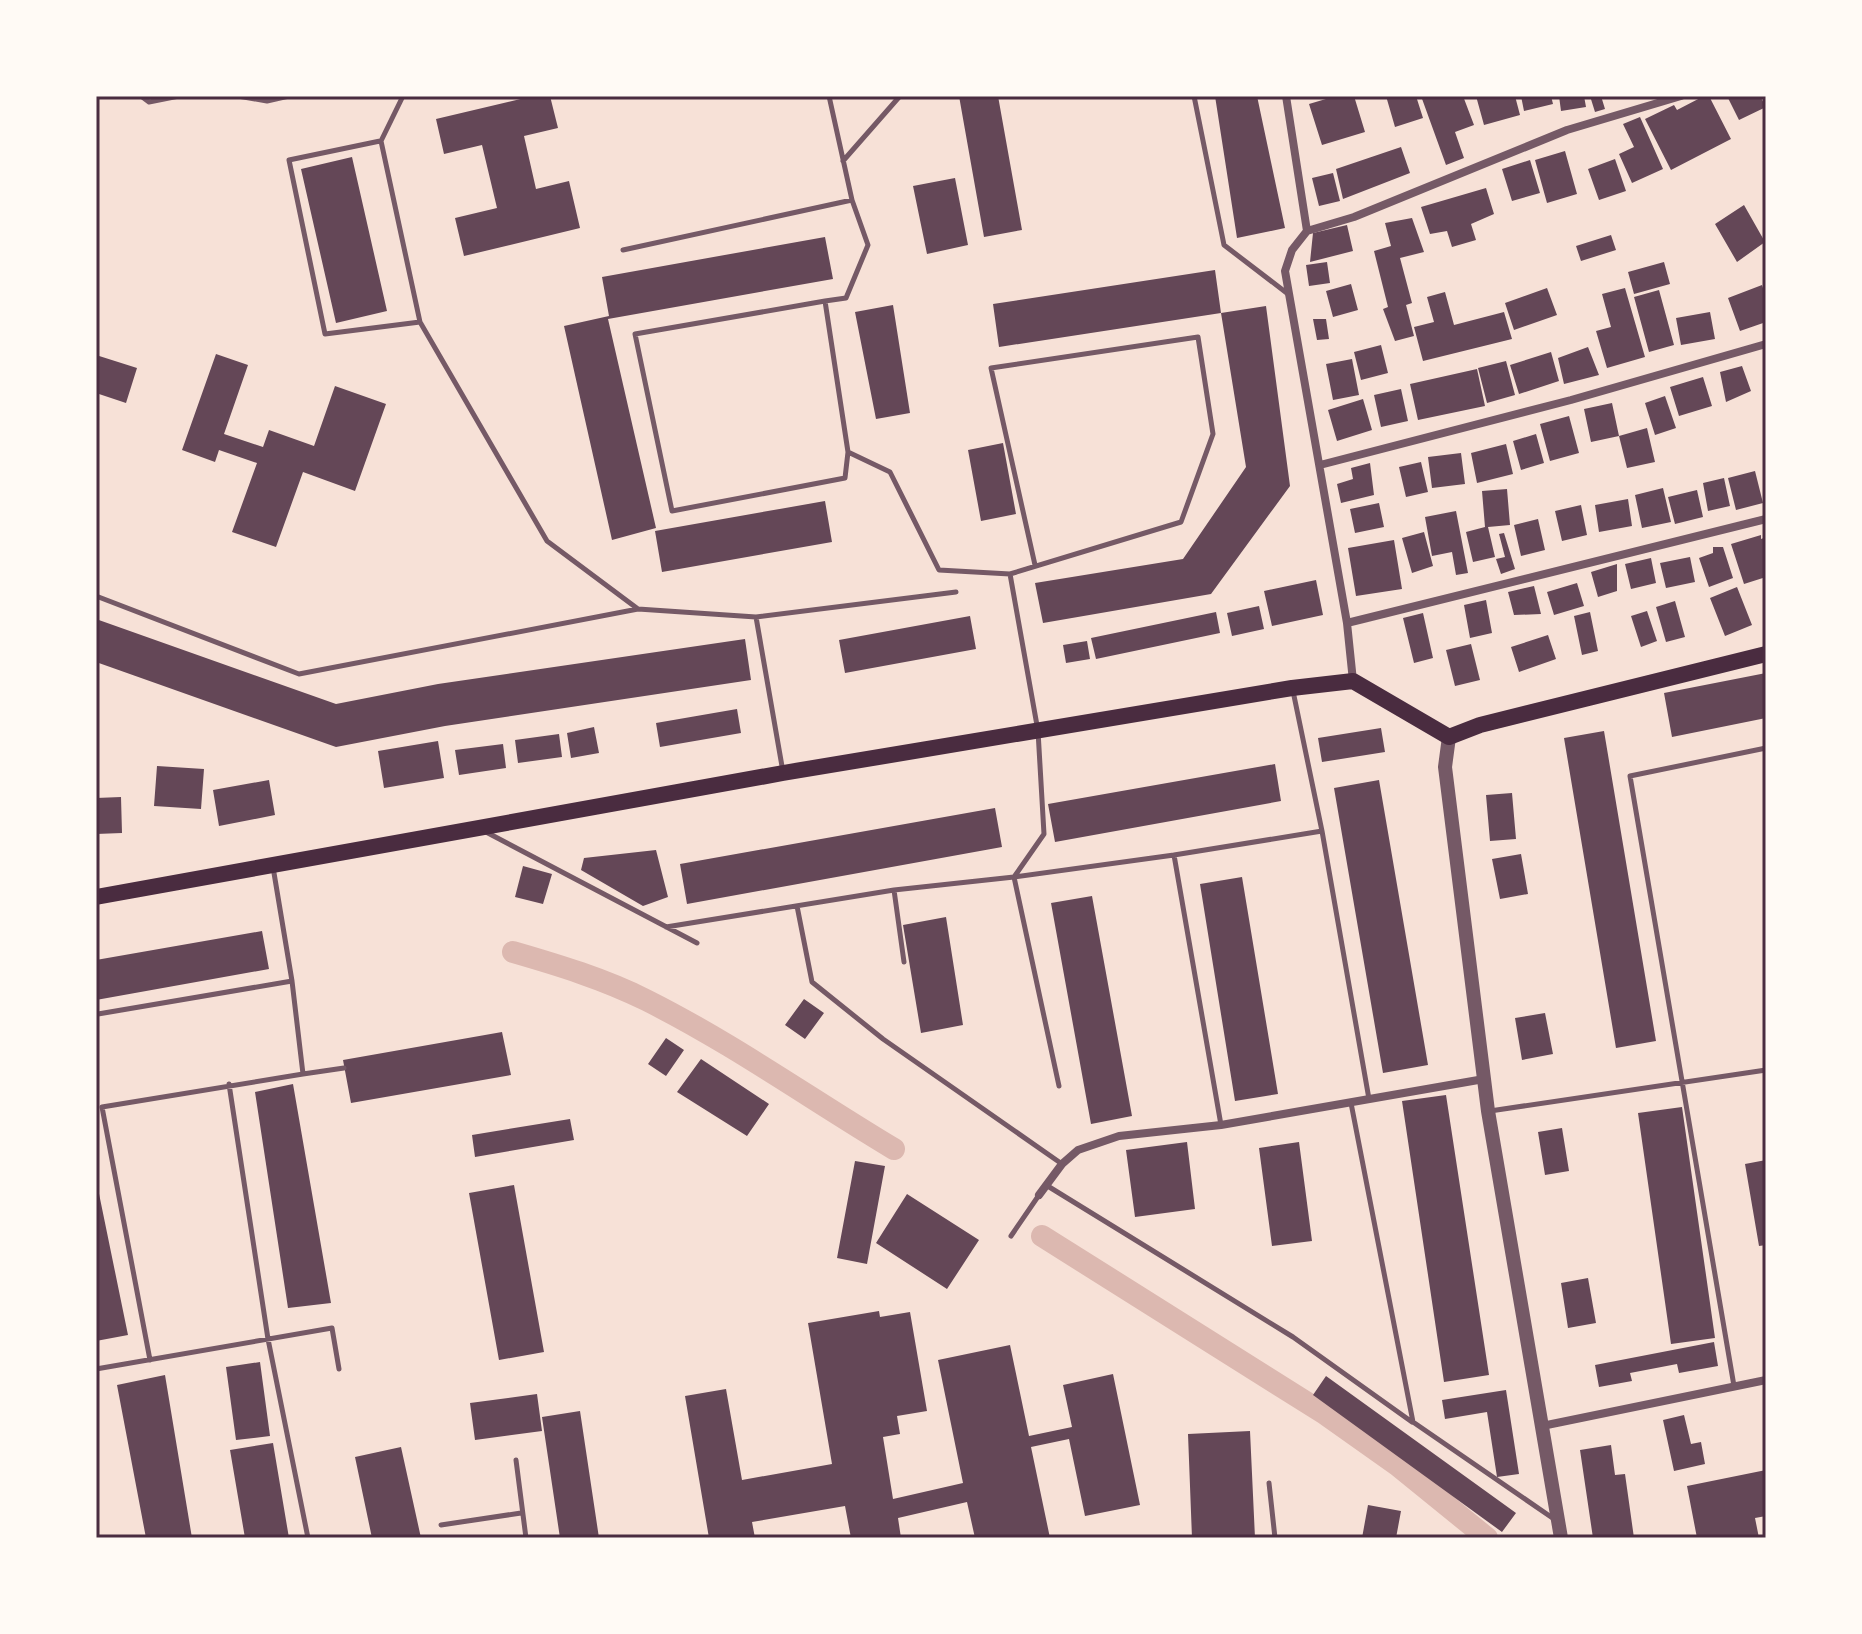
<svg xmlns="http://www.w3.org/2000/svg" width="1862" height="1634" font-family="Rubik,sans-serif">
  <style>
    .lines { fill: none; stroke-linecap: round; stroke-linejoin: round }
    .canal { stroke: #dcb8b0; stroke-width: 22 }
    .building { fill: #644757 }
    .service { stroke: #755966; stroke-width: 5 }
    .minor { stroke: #755966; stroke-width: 8 }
    .tertiary { stroke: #755966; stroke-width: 14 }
    .secondary { stroke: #4a2c40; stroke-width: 16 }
    .neatline { fill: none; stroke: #4a2c40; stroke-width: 3 }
  </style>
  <rect width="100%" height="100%" fill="#f7e1d7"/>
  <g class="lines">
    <!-- canal -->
    <path class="canal" d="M513 952C558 965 604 979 646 1000 732 1043 812 1100 894 1149
      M1042 1236 1325 1414 1397 1465 1487 1538"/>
  </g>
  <!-- building -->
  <path class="building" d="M533 96H550L558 128 524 136 536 189 569 181 580 228 464 256 455 218 497 208 482 145 444 154 436 119Z
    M959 96H998L1022 230 984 237Z
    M1215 96H1257L1285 228 1237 238Z
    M1336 96H1354L1365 132 1322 145 1309 104Z
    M1386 96H1416L1423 118 1395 127Z
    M1421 96H1463L1474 125 1455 132 1464 158 1446 165Z
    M1476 96H1515L1520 115 1484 125Z
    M1521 96H1551L1553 104 1524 111Z
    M1559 96H1584L1586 107 1561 111Z
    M1590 96H1601L1605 109 1595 112Z
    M1704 96H1709L1731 139 1671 170 1645 119 1674 105 1677 110Z
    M1727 96H1760L1766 107 1739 120Z
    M1640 117 1663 169 1632 183 1619 154 1634 147 1623 124Z
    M1401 147 1410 173 1343 199 1336 169Z
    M1565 151 1577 194 1547 203 1535 160Z
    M352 157 387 311 336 323 301 169Z
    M1615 159 1626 191 1599 200 1588 169Z
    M1530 160 1540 193 1512 201 1502 169Z
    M1333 173 1340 201 1319 206 1312 178Z
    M955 178 968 245 927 254 913 186Z
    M1486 188 1494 214 1471 224 1476 240 1452 247 1447 231 1430 234 1421 207Z
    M1744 205 1765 242 1737 262 1715 224Z
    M1412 218 1424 252 1400 258 1412 303 1406 305 1414 336 1395 341 1383 309 1388 307 1374 251 1391 246 1385 223Z
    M1347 225 1353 251 1310 262 1313 233Z
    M1611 235 1616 250 1581 261 1576 246Z
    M825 237 833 279 608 319 656 528 612 540 564 326 609 316 602 277Z
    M1327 262 1330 283 1309 286 1306 265Z
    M1664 262 1670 284 1634 294 1628 272Z
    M1215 270 1221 313 1266 306 1290 486 1211 594 1043 623 1035 583 1183 559 1246 467 1221 313 999 347 993 304Z
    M1351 284 1358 310 1333 317 1326 291Z
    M1762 285 1766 297V322L1740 331 1728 298Z
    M1547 288 1557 315 1514 330 1505 303Z
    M1625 288 1645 357 1607 368 1596 331 1611 327 1602 294Z
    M1659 290 1674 345 1649 352 1634 297Z
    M1445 292 1454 325 1504 312 1512 339 1423 361 1414 327 1434 322 1427 297Z
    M893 305 910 413 876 419 855 312Z
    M1710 312 1715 339 1681 345 1676 318Z
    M1313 319H1326L1329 339 1317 340Z
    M1381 345 1388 373 1361 380 1354 352Z
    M1588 347 1599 375 1564 384 1558 358Z
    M1551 352 1559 381 1519 394 1510 365Z
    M216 354 248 365 224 434 263 447 269 430 314 446 335 386 386 404 355 491 303 472 276 547 232 532 257 463 219 450 215 462 182 450Z
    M96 355 137 368 126 403 96 393Z
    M1352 359 1359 395 1333 400 1326 364Z
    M1506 361 1515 395 1487 403 1478 368Z
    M1742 366 1751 391 1726 402 1720 372Z
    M1477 369 1485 406 1418 420 1410 384Z
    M1703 377 1712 406 1679 416 1670 387Z
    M1401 389 1408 421 1381 427 1374 395Z
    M1665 396 1676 428 1655 435 1645 403Z
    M1363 399 1372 430 1337 441 1328 410Z
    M1612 403 1619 436 1591 442 1584 409Z
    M1569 416 1579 453 1550 461 1540 424Z
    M1647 428 1655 462 1627 468 1619 436Z
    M1536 434 1544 463 1521 470 1513 441Z
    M1003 443 1016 514 981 521 968 450Z
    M1506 444 1513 474 1477 483 1471 453Z
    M1461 453 1465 484 1432 488 1428 457Z
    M1421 462 1428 492 1406 497 1399 467Z
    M1370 463 1374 495 1341 503 1337 484 1353 479 1351 468Z
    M1755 471 1763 503 1736 510 1728 478Z
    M1724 478 1730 506 1708 511 1703 483Z
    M1663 488 1671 522 1642 528 1635 495Z
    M1507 489 1510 525 1488 527 1495 557 1473 562 1466 532 1485 527 1482 491Z
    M1697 490 1703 517 1675 524 1668 497Z
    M1628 499 1632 526 1599 532 1595 505Z
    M825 501 832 542 662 572 655 531Z
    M1379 503 1384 527 1355 533 1350 509Z
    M1581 505 1587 535 1562 541 1555 511Z
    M1456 511 1468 573 1456 575 1452 552 1432 556 1425 517Z
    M1538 519 1545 550 1521 556 1514 525Z
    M1424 532 1433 566 1412 573 1402 538Z
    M1504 533 1515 569 1501 574 1496 559 1505 557 1499 534Z
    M1761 535V539L1766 537V577L1744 584 1731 544Z
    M1394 540 1402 589 1356 596 1348 548Z
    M1713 547H1723L1733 578 1709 587 1699 558 1713 553Z
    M1690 557 1695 582 1666 588 1660 563Z
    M1651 558 1656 583 1631 589 1625 564Z
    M1617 564V591L1598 597 1591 572Z
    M1316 580 1323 615 1272 626 1264 591Z
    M1577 583 1584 606 1554 615 1547 592Z
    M1534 586 1541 614 1514 615 1508 592Z
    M1737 587 1752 625 1725 636 1710 598Z
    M1486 600 1492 633 1470 638 1464 605Z
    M1675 601 1685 637 1666 642 1656 607Z
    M1259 606 1264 629 1232 636 1227 613Z
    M1647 611 1657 641 1641 647 1631 616Z
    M1216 612 1220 633 1096 659 1091 638Z
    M1590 612 1598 651 1582 655 1574 616Z
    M1423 613 1433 658 1414 663 1403 618Z
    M970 616 976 649 845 673 839 640Z
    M96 619 336 704 438 684 745 639 751 680 445 726 336 747 96 662Z
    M1548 635 1556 659 1519 672 1511 647Z
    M1087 641 1090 659 1066 663 1063 645Z
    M1471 644 1480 680 1455 686 1446 650Z
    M1766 673V718L1672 737 1664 693Z
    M737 709 741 733 660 747 656 723Z
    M594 727 599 753 571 758 567 733Z
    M1381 728 1385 752 1322 762 1318 738Z
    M1604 731 1656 1041 1616 1048 1564 738Z
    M559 734 562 757 518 763 515 740Z
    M438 741 444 778 384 788 378 751Z
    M503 744 506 768 459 775 455 750Z
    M1275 764 1281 801 1055 842 1048 804Z
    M157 766 204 769 201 809 154 806Z
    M269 780 275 815 219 826 213 790Z
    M1379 780 1428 1065 1383 1073 1334 788Z
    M1512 793 1516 839 1490 841 1486 795Z
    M121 797 122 833 96 834V798Z
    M995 808 1002 847 687 904 680 864Z
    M656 850 668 897 643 906 581 870 584 858Z
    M1521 854 1528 894 1500 899 1492 859Z
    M523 866 552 874 543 904 515 897Z
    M1242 877 1278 1094 1235 1101 1200 884Z
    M1092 896 1132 1116 1091 1124 1051 903Z
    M946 917 963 1025 921 1033 903 925Z
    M262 931 269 969 96 1000V960Z
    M804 999 824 1013 805 1039 785 1025Z
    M1545 1013 1553 1054 1522 1060 1515 1018Z
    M502 1032 511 1075 351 1103 343 1060Z
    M666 1038 684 1050 666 1076 648 1064Z
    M701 1059 769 1104 747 1136 677 1092Z
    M293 1084 331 1303 288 1308 255 1092Z
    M1446 1095 1489 1375 1444 1382 1402 1101Z
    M1682 1107 1715 1338 1671 1344 1638 1113Z
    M570 1119 574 1140 475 1157 472 1135Z
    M1562 1128 1569 1171 1545 1175 1538 1132Z
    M1187 1142 1195 1209 1135 1217 1126 1150Z
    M1299 1142 1312 1241 1272 1246 1259 1148Z
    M1766 1160V1245L1759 1246 1745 1164Z
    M855 1161 885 1166 867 1264 837 1258Z
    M96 1179 128 1335 96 1341Z
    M514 1185 544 1352 499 1360 469 1193Z
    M907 1194 979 1240 947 1289 876 1243Z
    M1588 1278 1596 1323 1568 1328 1561 1283Z
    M879 1311 880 1317 910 1312 927 1411 897 1416 900 1434 883 1437 893 1499 963 1483 938 1360 1010 1345 1029 1436 1072 1427 1063 1385 1113 1374 1140 1505 1085 1516 1069 1439 1031 1447 1050 1538H975L967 1502 898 1518 901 1538H851L845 1506 752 1522 755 1538H709L685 1396 726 1389 742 1480 832 1464 808 1323Z
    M1714 1342 1718 1366 1679 1373 1677 1364 1630 1373 1632 1381 1599 1387 1595 1365Z
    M260 1362 270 1436 236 1440 226 1367Z
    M165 1375 192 1538H146L117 1385Z
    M1326 1376 1516 1513 1502 1532 1313 1395Z
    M1506 1390 1519 1474 1497 1477 1487 1412 1445 1419 1442 1400Z
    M537 1394 542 1431 475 1440 470 1403Z
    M580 1411 599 1538H560L542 1417Z
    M1684 1415 1691 1444 1701 1442 1705 1464 1674 1471 1663 1420Z
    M1250 1431 1255 1538H1192L1188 1434Z
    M273 1443 289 1538H245L230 1450Z
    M1611 1445 1615 1475 1625 1474 1634 1538H1593L1580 1450Z
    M401 1447 421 1538H372L355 1457Z
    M1766 1470V1516L1755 1518 1759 1538H1697L1687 1486Z
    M1368 1505 1401 1511 1396 1538H1362Z"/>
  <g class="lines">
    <!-- service -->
    <path class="service" d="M141 96 149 102 179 96
      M238 96 267 101 289 96
      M403 96 381 141 420 322 547 541 638 609 756 617 783 772
      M829 96 852 200 868 245 846 298 825 301 848 452 890 472 939 570 1010 574 1038 731 1044 834 1014 877 894 890
      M1194 96 1224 245 1288 294
      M380 141 289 160 325 334 420 322
      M843 161 900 96
      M623 250 852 200
      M825 301 635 334 672 511 845 478 848 452
      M1010 574 1181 522 1213 434 1198 337 991 368 1035 565
      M96 596 299 674 638 609
      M756 617 956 592
      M1322 831 1369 1099
      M486 832 697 943
      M273 867 292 981 303 1074 344 1068
      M797 906 812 982 883 1039 1062 1164
      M666 927 894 890 904 962
      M98 1014 292 981
      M229 1084 268 1339 308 1538
      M1059 1086 1014 877 1174 855
      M1351 1103 1413 1422 1554 1519
      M1490 1111 1766 1070
      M1221 1125 1174 855 1322 831 1293 691
      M1046 1185 1293 1337 1412 1422
      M1011 1236 1039 1195
      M150 1360 102 1107 303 1074
      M96 1369 332 1328 339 1369
      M1734 1386 1630 776 1766 748
      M516 1460 526 1538
      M1269 1483 1275 1538
      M441 1525 521 1513"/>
    <!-- minor -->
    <path class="minor" d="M1286 96 1307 231 1292 250 1285 271 1347 623 1353 681
      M1307 231 1354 217 1567 130 1681 96
      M1320 465 1571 400 1766 344
      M1347 623 1766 519
      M1039 1195 1062 1164 1078 1150 1119 1136 1221 1125 1484 1079
      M1542 1426 1766 1380"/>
    <!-- tertiary -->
    <path class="tertiary" d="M1449 737 1445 767 1488 1111 1561 1538"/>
    <!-- secondary -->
    <path class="secondary" d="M96 897 783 773 1292 688 1353 681 1449 737 1480 725 1766 654"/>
  </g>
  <!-- border -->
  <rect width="1862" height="1634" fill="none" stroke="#fffaf5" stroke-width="196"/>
  <rect x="98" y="98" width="1666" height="1438" class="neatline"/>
</svg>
